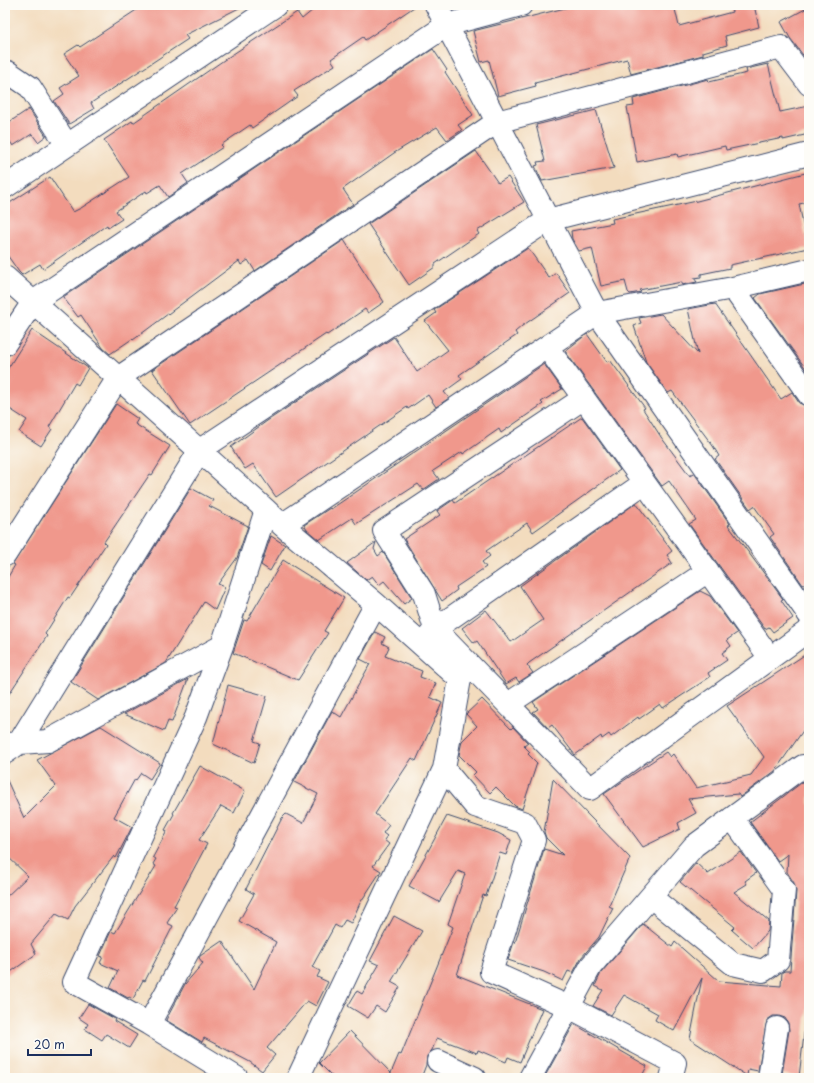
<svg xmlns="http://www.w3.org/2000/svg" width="814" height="1083" font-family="'Playpen Sans',sans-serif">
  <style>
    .building { fill: #f0988c }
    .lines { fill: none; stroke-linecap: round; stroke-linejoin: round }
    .minor-casing { stroke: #3b496c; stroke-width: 24 }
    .minor { stroke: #fff; stroke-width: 22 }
  </style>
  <rect width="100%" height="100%" fill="#fdfcf7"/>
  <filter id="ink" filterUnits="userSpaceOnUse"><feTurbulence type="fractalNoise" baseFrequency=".025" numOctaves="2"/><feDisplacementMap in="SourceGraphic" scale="8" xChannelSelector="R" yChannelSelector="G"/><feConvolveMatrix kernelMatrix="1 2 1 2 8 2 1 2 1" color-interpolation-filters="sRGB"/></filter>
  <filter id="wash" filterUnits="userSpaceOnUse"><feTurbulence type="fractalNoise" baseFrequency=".012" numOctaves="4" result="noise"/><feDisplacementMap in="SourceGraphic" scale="16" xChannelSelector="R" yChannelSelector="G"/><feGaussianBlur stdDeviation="0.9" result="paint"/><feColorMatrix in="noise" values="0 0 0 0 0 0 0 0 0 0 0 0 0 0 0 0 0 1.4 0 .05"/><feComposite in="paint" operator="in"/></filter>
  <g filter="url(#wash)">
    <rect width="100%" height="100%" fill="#f3dcbe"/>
    <g id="blocks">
      <!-- building -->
      <path class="building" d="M144 5H245L185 35 188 39 91 103 94 109 69 124 54 101 64 94 60 88 79 76 64 54 78 45 80 47Z
        M319 5H417L365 40 363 37 331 59 335 65 294 91 298 96 252 128 250 125 221 145 223 147 182 174 188 183 168 197 160 185 147 193 146 191 116 211 122 219 108 228 107 225 43 269 40 264 22 275 19 272 5 252V206L50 177 73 212 81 208 129 177 104 140 132 121 133 123 224 60 297 12 302 19Z
        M577 5H674L679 26 732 12 731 8 744 5H754L759 27 725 36 727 45 703 52V55L631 74 627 59 535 83 536 86 498 96 489 60 481 62 473 31Z
        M809 7V63L790 38 781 22Z
        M433 49 447 70 445 72 473 115 458 125 462 130 447 140 437 127 394 153 343 189 353 204 331 219 255 271 248 260 241 265 239 261 133 340 132 339 110 354 103 348 81 315 78 317 63 297Z
        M768 64 780 112 809 106V134L783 140V138L726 150 725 146 678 157 677 154 637 162 627 107 634 106 633 99 708 79 709 82 747 73 746 69Z
        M29 109 46 136 38 142 32 134 13 146 5 134V125Z
        M596 110 614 168 542 181 535 166 538 165 537 162 545 161 536 125Z
        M476 151 498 183 508 177 524 202 477 231 479 234 435 264V267L409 285 368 224Z
        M809 172V202L799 204 808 248 730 265V268L701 274V277L694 278 697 282 682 285V282L639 290 641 292 630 294 628 292 625 281 601 286 592 248 579 251 572 239 571 231 613 223 612 219 697 201Z
        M344 240 384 302 368 313 365 309 327 335 326 334 190 425 152 370Z
        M528 248 549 278 556 273 570 293 522 326 515 332 517 335 459 375 462 379 444 392 449 398 436 407 428 395 408 409 407 407 276 497 253 464 245 469 231 447 267 421 394 337 417 372 448 350 425 321 436 313 434 310Z
        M809 283V373L755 298 760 294Z
        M715 304 781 399 792 392 799 403 809 407V582L803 585 770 537 774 534 754 506 750 509 715 459 719 456 713 446 672 391 668 393 646 362 634 326 641 323 639 318 661 314 698 354 688 309Z
        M32 330 88 368 78 385 75 383 49 427 52 429 41 446 19 432 27 420 5 406V373Z
        M587 334 607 362 610 360 645 408 643 409 661 437 690 476 694 473 730 524 728 525 783 599 781 600 793 618 773 632 769 627 765 629 689 524 696 520 669 481 662 486 565 351Z
        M544 364 562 389 541 402 543 404 501 433 499 429 463 454 462 452 433 471 439 479 423 490 418 484 356 524 352 518 319 540 307 530 304 525 330 508 331 509Z
        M116 404 138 419 135 424 170 446 152 475 150 474 104 542 106 544 70 598 68 597 45 634 47 636 5 700V582L15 565 13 564Z
        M582 417 620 470 533 532 527 523 486 551 490 556 482 562 486 567 456 587 457 590 442 601 404 539 440 515 437 511 453 500 455 503Z
        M191 488 213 500 209 506 248 526 237 558 218 584 225 587 215 610 204 602 166 663 98 700 71 682Z
        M636 503 672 551 667 555 672 563 529 663 527 665 533 673 519 682 516 678 506 684 477 641 474 643 462 628 486 610 511 642 543 620 520 586Z
        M271 536 285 545 270 571 261 565Z
        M376 542 374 549 378 556 383 552 412 598 404 604 384 581 379 585 372 576 366 580 347 563Z
        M283 560 344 598 324 631 328 633 298 680 233 653 244 620 247 621Z
        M700 591 710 596 737 633 727 640 731 646 722 653 727 660 708 673 710 677 663 708 660 704 639 719 638 717 611 737 609 734 602 739 601 736 575 755 552 725 548 728 533 712 538 709 533 702Z
        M375 632 385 637 382 643 389 647 385 656 422 671 420 677 436 683 430 697 442 703 416 761 412 758 375 814 389 825 383 833 387 836 384 840 389 844 373 866 381 871 360 903 351 923 345 920 340 928 335 925 312 967 320 971 317 977 328 982 316 1006 307 1001 267 1048 275 1055 262 1071 250 1062 204 1038 202 1042 166 1020 185 984 203 963 199 958 200 956 222 941 254 989 276 942 239 921 254 894 246 889 282 818 286 814 303 823 318 794 294 782 332 711 341 717 370 664 360 659Z
        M809 652V722L775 771 740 797 738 794 688 799 696 813 678 823 680 829 643 847 604 794 666 752 670 757 673 754 696 788 751 775 764 757 727 706Z
        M188 679 172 722 168 721 164 731 124 714Z
        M228 685 267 696 254 741 260 743 254 763 213 744Z
        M482 699 511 729 513 727 528 743 524 746 530 752 528 754 537 763 522 809 515 806 496 787 490 793 473 775 476 772 459 755 462 741 477 726 466 714Z
        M101 726 160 763 150 779 141 773 136 780 135 779 114 817 132 827 116 858 114 856 75 906 68 920 56 914 31 944 36 954 5 976V898L28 876 5 854V776L24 818 56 786 37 760Z
        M200 766 245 791 234 813 221 806 199 840 207 844 174 906 177 907 167 923 173 926 145 981 143 980 133 999 129 997 128 998 110 988 118 971 100 963 103 957 100 956 111 931 115 933 156 866 153 864 156 859 153 857 167 831 165 830 174 814 173 813Z
        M809 777V992L799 1077 782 1074 789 1030 788 1023 785 1018 779 1016H773L767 1020 758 1071 748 1069 747 1076 690 1039 702 978 674 1031 655 1020 658 1014 624 995 611 1015 593 1006 603 990 595 986 601 973 643 924 672 947 675 942 719 981 781 986 782 972 785 971H790L796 891 794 883 787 872 788 854 778 861 750 822Z
        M553 779 630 858 609 906 613 908 599 937 581 958 573 973 568 971 563 981 544 972 508 960 514 942 515 943 544 849 563 855 546 838 544 832Z
        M447 816 498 833 511 840 506 855 500 853 486 896 483 895 457 975 542 1009 520 1062 508 1057 506 1062 478 1050 477 1053 437 1038 432 1050 427 1056 426 1065 421 1078H334L319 1063 350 1031 391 1073 399 1054 401 1055 453 927 448 924 465 874 458 871 439 902 409 886Z
        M741 852 756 873 745 881 747 884 734 892 769 921 768 931 753 948 732 930 735 927 680 882 696 863 708 874Z
        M394 916 422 931 391 982 400 987 385 1012 376 1006 368 1018 348 1006 357 991 362 994 379 965 370 961Z
        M88 1004 115 1019 114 1021 137 1035 129 1048 106 1034 102 1040 85 1029 88 1024 79 1018Z
        M574 1024 647 1066 641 1078H544Z"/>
    </g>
  </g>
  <g filter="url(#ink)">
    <use href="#blocks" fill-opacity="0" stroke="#3b496c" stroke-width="1"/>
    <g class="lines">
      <!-- minor casing -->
      <g class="minor-casing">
        <path id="minor" d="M436 5 597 313 809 615
          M8 72 30 87 67 145
          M5 187 276 5
          M5 277 266 510
          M733 288 809 395
          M5 344 33 302 447 25 521 5
          M547 347 770 658
          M584 398 384 531 424 594 435 629 644 483
          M282 525 376 604 460 679 444 769 475 806 525 823 534 840 491 972 569 1007 675 1063 671 1078
          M5 555 118 378 497 122 781 47 809 84
          M426 640 435 629 590 789 809 630
          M222 646 196 717 74 982 149 1024 376 604
          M508 704 708 571
          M6 744 48 741 222 646 266 510 282 525 597 313 733 288 809 270
          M5 753 18 744 200 450 548 220 809 154
          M651 897 733 964 763 971 778 960 784 890 732 818
          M149 1024 237 1078
          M438 1061 475 1078
          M298 1078 444 769
          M530 1078 591 966 694 846 803 766
          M769 1078 777 1028"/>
      </g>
      <!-- minor -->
      <use href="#minor" class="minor"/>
    </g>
  </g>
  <!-- margin -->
  <rect width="814" height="1083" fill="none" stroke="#fdfcf7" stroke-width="20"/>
  <!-- scale -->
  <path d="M28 1049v6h63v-6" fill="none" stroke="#1b2f5e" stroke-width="2"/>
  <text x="34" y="1049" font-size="12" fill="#1b2f5e" stroke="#fdfcf7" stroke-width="3" paint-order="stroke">20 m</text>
</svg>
